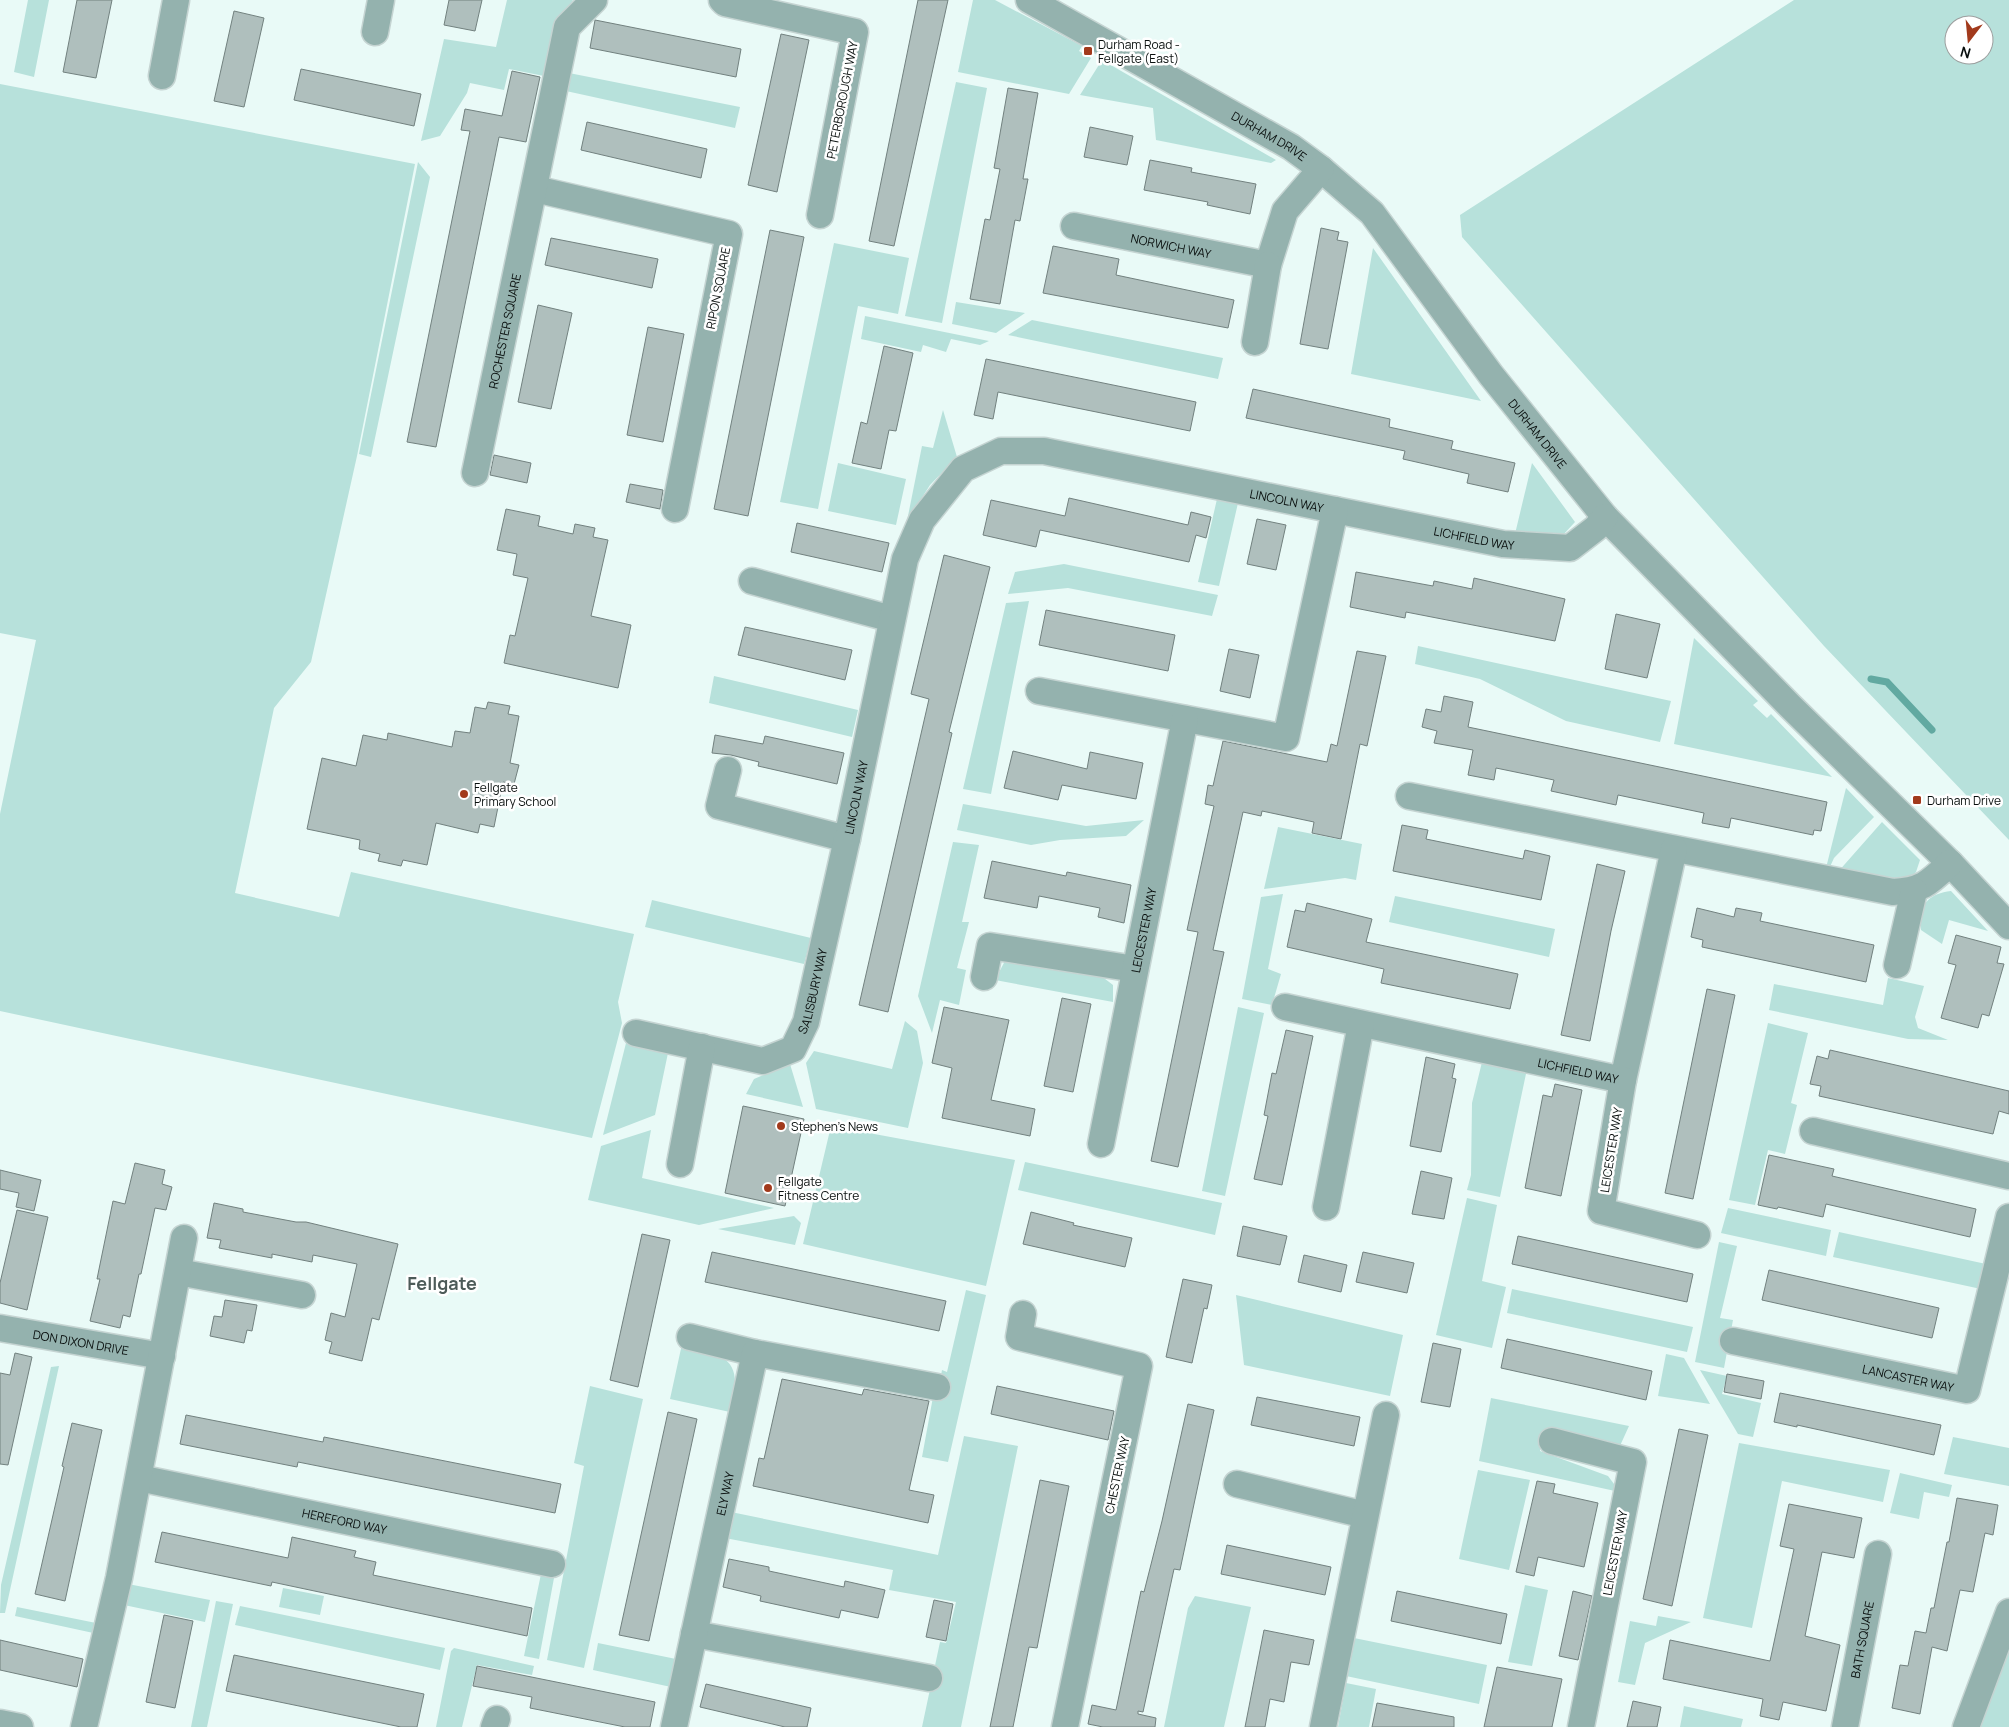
<svg xmlns="http://www.w3.org/2000/svg" width="2009" height="1727" font-family="Manrope,sans-serif">
  <style>
    .green { fill: #b7e1db; fill-rule: evenodd }
    .lines { fill: none; stroke-linecap: round; stroke-linejoin: round }
    .stream { stroke: #62a9a1; stroke-width: 7 }
    .building { fill: #afbfbd; stroke: #72817f }
    .minor-casing { stroke: #c5d4d2; stroke-width: 29 }
    .minor { stroke: #94b2ae; stroke-width: 26 }
    .poi-dot { fill: #a23a1c; stroke: #fff; stroke-width: 2 }
    .labels { text-anchor: middle; dominant-baseline: central; stroke-width: 5; stroke-linejoin: round; paint-order: stroke }
    .poi-label { font-size: 12px; fill: #090f0e; stroke: #fff; text-anchor: start }
    .street-label { font-size: 12px; fill: #090f0e; stroke: #fff }
    .district-label { font-size: 18px; font-weight: bold; fill: #4d5b59; stroke: #fff }
  </style>
  <rect width="100%" height="100%" fill="#e9faf7"/>
  <!-- green -->
  <path class="green" d="M28 0H49L34 77 14 72Z
    M507 0H573L554 32 544 76 509 69 504 90 470 83 467 93 440 136 421 141 444 39 496 47Z
    M973 0H995L1082 46 1079 51 1091 58 1069 94 958 72Z
    M1794 0H2009V840L1824 646 1462 237 1460 215ZM1954 25H1984V55H1954Z
    M1102 60 1276 160 1271 163 1156 140 1153 108 1080 95Z
    M569 73 740 107 735 128 566 91Z
    M956 82 987 88 942 323 905 316Z
    M0 84 415 164 357 456 311 662 274 708 235 893 339 917 351 872 634 934 618 1002 622 1023 592 1138 0 1011V814L36 640 0 633Z
    M418 162 430 177 371 457 359 454Z
    M834 243 909 258 898 314 858 306 818 509 780 502Z
    M1373 248 1481 401 1351 374Z
    M956 302 1025 313 996 333 952 324Z
    M865 316 989 341 980 345 951 339 946 352 923 345 921 352 861 339Z
    M1032 320 1223 358 1218 379 1008 335Z
    M943 410 957 457 930 485 907 521 922 446 933 448Z
    M838 463 906 479 896 525 828 511Z
    M1532 463 1575 522 1563 535 1515 534Z
    M1217 499 1238 503 1219 586 1198 582Z
    M1064 564 1218 595 1212 616 1068 588 1008 594 1015 572Z
    M1029 601 991 794 963 789 1006 603Z
    M1694 638 1758 701 1753 705 1767 718 1771 714 1832 777 1674 744Z
    M1418 646 1671 701 1660 742 1566 721 1480 679 1415 664Z
    M714 676 858 710 852 737 709 703Z
    M1846 788 1874 817 1834 858 1829 869 1826 868Z
    M963 804 1086 826 1144 820 1126 836 1060 840 1031 845 957 830Z
    M1882 822 1920 860 1916 872 1905 882 1837 873Z
    M1278 827 1362 844 1356 880 1345 878 1264 889Z
    M953 842 979 845 962 922H969L957 968 966 970 959 1005 940 1000 932 1033 918 996Z
    M1951 891 1988 931 1949 920 1942 944 1921 930C1918 906 1927 894 1951 891Z
    M1283 894 1268 969 1281 974 1272 1005 1242 999 1261 897Z
    M1395 896 1555 929 1549 957 1389 922Z
    M652 900 811 938 804 964 645 927Z
    M1006 959 1096 972 1113 985V1002L995 980Z
    M1888 978 1924 986 1915 1017 1918 1028 1948 1040 1908 1039 1769 1010 1774 984 1883 1005Z
    M1238 1007 1264 1013 1225 1196 1202 1191Z
    M905 1021 917 1031 923 1063 908 1128 816 1109 806 1063 814 1051 892 1069Z
    M1768 1023 1808 1033 1791 1103 1797 1105 1785 1154 1768 1150 1755 1205 1729 1200Z
    M626 1043 668 1053 655 1115 603 1135Z
    M1483 1058 1527 1069 1500 1197 1467 1190 1471 1175 1472 1103Z
    M790 1064 803 1107 746 1094 754 1079Z
    M831 1126 1015 1160 986 1286 803 1244Z
    M651 1130 642 1178 774 1208 699 1225 588 1200 601 1146Z
    M1025 1162 1222 1203 1215 1235 1018 1190Z
    M1467 1198 1497 1205 1482 1281 1506 1287 1492 1348 1436 1335Z
    M1728 1208 1831 1230 1826 1256 1721 1233Z
    M794 1216 801 1223 795 1245 718 1229Z
    M1839 1232 1986 1264 1981 1289 1833 1257Z
    M1719 1242 1737 1246 1720 1318 1733 1320 1724 1368 1695 1362Z
    M1512 1289 1693 1327 1687 1352 1507 1313Z
    M966 1290 986 1295 948 1462 922 1457 933 1397H937L942 1370 947 1372Z
    M1236 1295 1403 1335 1390 1396 1244 1365Z
    M682 1344C729 1355 744 1361 730 1412L670 1399Z
    M1666 1354 1684 1358 1710 1404 1658 1396Z
    M59 1366 5 1613H0L1 1585 51 1367Z
    M1700 1370 1727 1376 1722 1394 1761 1403 1753 1437 1738 1434Z
    M590 1386 643 1399 584 1668 547 1660 584 1466 574 1463Z
    M1491 1398 1629 1426 1619 1448 1544 1433 1540 1451 1608 1476 1614 1484 1615 1491 1479 1461Z
    M964 1436 1018 1446 961 1727H922L940 1642 946 1643 956 1602 889 1590 893 1570 725 1538 731 1512 938 1555Z
    M1953 1437 2009 1448V1486L1944 1474Z
    M1739 1443 1890 1470 1883 1502 1782 1481 1752 1628 1703 1618Z
    M1478 1470 1530 1480 1509 1570 1459 1559Z
    M1900 1473 1952 1485 1949 1497 1924 1492 1919 1519 1890 1513Z
    M541 1574 554 1578 539 1659 524 1656Z
    M128 1584 210 1600 205 1622 124 1605Z
    M1525 1585 1548 1590 1532 1666 1508 1662Z
    M283 1588 324 1596 320 1615 279 1607Z
    M1195 1596 1251 1607 1224 1727H1164L1188 1608Z
    M216 1601 233 1604 207 1727H191Z
    M240 1606 445 1648 440 1670 235 1625Z
    M17 1607 101 1624 98 1634 15 1616Z
    M2009 1612V1727H1966Z
    M1658 1616 1691 1622 1645 1643 1635 1685 1618 1682 1630 1621 1656 1626Z
    M1354 1638 1487 1665 1479 1704 1346 1676Z
    M598 1643 676 1659 671 1687 593 1670Z
    M454 1648 534 1666 532 1675 477 1665 462 1727H436L451 1651Z
    M1346 1683 1376 1689 1369 1727H1338Z
    M1684 1706 1743 1719 1741 1727H1680Z"/>
  <g class="lines">
    <!-- stream -->
    <path class="stream" d="M1871 679 1887 682 1932 730"/>
  </g>
  <!-- building -->
  <path class="building" d="M77 0H112L96 78 63 72Z
    M449 0H482L475 31 444 25Z
    M918 0H948L894 246 869 241Z
    M234 11 264 18 244 107 214 101Z
    M595 20 741 49 736 77 590 48Z
    M781 34 809 40 777 192 748 185Z
    M301 69 421 94 414 126 294 100Z
    M512 71 540 77 526 142 499 137 436 447 407 442 470 131 461 130 465 109 502 116Z
    M1008 88 1038 93 1023 179H1028L1020 221 1015 220 1000 304 970 299 985 219 990 220 1000 169 994 168Z
    M587 122 707 149 701 178 581 150Z
    M1090 127 1133 136 1127 165 1084 157Z
    M1150 160 1192 168 1191 172 1256 184 1250 214 1207 205 1208 202 1144 190Z
    M1321 228 1339 232 1337 240 1348 242 1328 349 1300 344Z
    M770 230 804 237 748 516 714 509Z
    M551 238 658 259 652 288 545 265Z
    M1053 246 1119 259 1116 275 1234 300 1228 328 1043 293Z
    M538 305 572 313 551 409 518 402Z
    M648 327 684 334 663 442 627 435Z
    M884 346 913 353 896 431 889 430 881 469 852 463 861 422 867 424Z
    M986 359 1196 402 1190 431 998 392 993 419 974 415Z
    M1253 389 1390 419 1389 427 1453 441 1451 449 1515 463 1508 492 1467 483 1469 474 1403 459 1405 451 1246 418Z
    M494 455 531 463 527 483 490 475Z
    M630 484 663 490 660 509 626 502Z
    M1069 498 1188 525 1191 512 1211 517 1206 538 1196 535 1189 562 1040 530 1036 547 983 535 991 500 1065 516Z
    M506 509 540 516 538 526 573 534 575 524 595 528 593 537 608 540 591 616 631 625 618 688 504 663 510 635 515 636 528 578 513 575 517 554 497 550Z
    M1257 519 1286 525 1276 570 1247 564Z
    M797 523 889 543 882 572 791 552Z
    M944 555 990 567 949 732 952 733 888 1012 859 1005 929 699 911 694Z
    M1356 572 1433 586 1434 581 1472 589 1474 578 1565 599 1555 641 1406 612 1405 618 1350 607Z
    M1046 610 1175 635 1168 671 1039 645Z
    M1616 614 1660 624 1647 678 1605 669Z
    M745 627 852 650 845 680 738 655Z
    M1229 649 1259 655 1250 698 1220 691Z
    M1357 651 1386 656 1367 746 1360 744 1341 839 1312 833 1314 822 1262 811 1261 816 1243 812 1213 950 1224 952 1178 1167 1151 1161 1198 932 1187 930 1214 806 1205 804 1208 785 1213 786 1223 741 1327 762 1331 744 1337 746Z
    M1444 696 1473 702 1468 727 1827 802 1821 831 1814 830 1813 835 1731 818 1729 828 1702 823 1704 813 1618 795 1616 805 1551 791 1554 780 1496 768 1494 780 1468 775 1473 750 1434 743 1437 731 1422 727 1426 709 1441 712Z
    M488 702 510 706 508 714 519 716 510 763 519 765 514 784 503 782 494 827 480 824 478 833 436 823 427 865 403 860 401 866 378 861 380 854 359 849 360 840 307 829 322 758 356 766 363 735 387 740 388 733 452 747 455 731 470 733 475 707 486 709Z
    M715 735 763 744 765 736 844 753 837 784 758 766 759 762 731 755 712 753Z
    M1013 751 1087 769 1090 752 1143 763 1136 799 1062 785 1058 800 1004 788Z
    M1402 825 1428 830 1426 839 1523 859 1525 850 1550 856 1541 900 1393 871Z
    M992 861 1066 876 1067 872 1131 885 1124 923 1098 917 1100 908 1039 896 1037 908 984 898Z
    M1597 864 1625 871 1611 931 1590 1041 1561 1035Z
    M1307 903 1372 919 1366 942 1518 974 1510 1009 1381 983 1384 969 1287 947 1295 910 1305 912Z
    M1697 908 1734 917 1736 908 1762 913 1760 921 1874 945 1866 982 1702 947 1703 940 1691 937Z
    M1956 935 2001 947 1997 963 2004 964 1989 1016 1982 1014 1978 1028 1941 1018 1956 965 1948 963Z
    M1707 989 1735 995 1693 1199 1665 1193Z
    M1062 998 1091 1004 1073 1092 1044 1086Z
    M944 1007 1009 1020 991 1100 1035 1109 1030 1136 942 1118 952 1068 932 1063Z
    M1286 1030 1313 1036 1282 1185 1254 1179 1268 1116 1264 1115 1272 1073 1276 1074Z
    M1830 1050 2009 1091V1114L1999 1111 1993 1134 1819 1096 1821 1086 1810 1084 1817 1056 1828 1059Z
    M1426 1057 1455 1064 1452 1078 1456 1079 1441 1152 1410 1146Z
    M1555 1084 1582 1090 1561 1196 1525 1188 1543 1095 1552 1097Z
    M743 1106 804 1119 785 1206 725 1193Z
    M1769 1155 1834 1169 1832 1176 1976 1209 1970 1237 1826 1204 1823 1217 1778 1207 1777 1209 1758 1205Z
    M135 1163 165 1170 162 1184 172 1187 166 1210 155 1208 141 1274H139L130 1317 123 1315 120 1328 90 1321 100 1279H97L113 1201 125 1204Z
    M0 1170 41 1180 34 1211 16 1207 19 1193 0 1189Z
    M1421 1171 1452 1178 1444 1219 1412 1214Z
    M214 1203 243 1209V1212L296 1222H306L398 1244 379 1320 372 1318 362 1361 329 1353 332 1342 325 1340 331 1313 345 1317 357 1264 313 1255 312 1262 272 1254V1258L219 1248 221 1240 207 1238Z
    M17 1210 48 1217 27 1310 0 1303V1283Z
    M1031 1212 1074 1223 1073 1225 1132 1238 1125 1267 1023 1244Z
    M1243 1226 1287 1236 1280 1265 1237 1256Z
    M642 1234 670 1240 638 1387 610 1380Z
    M1518 1236 1693 1274 1687 1302 1512 1264Z
    M712 1252 946 1301 939 1331 705 1282Z
    M1363 1252 1414 1263 1407 1293 1356 1282Z
    M1304 1255 1347 1265 1341 1292 1298 1282Z
    M1769 1270 1939 1308 1932 1338 1762 1300Z
    M1183 1279 1212 1285 1207 1309 1204 1308 1192 1363 1166 1357Z
    M225 1300 257 1305 252 1331 247 1330 244 1343 210 1336 214 1316 222 1317Z
    M1507 1339 1652 1371 1646 1400 1501 1368Z
    M1433 1343 1461 1349 1450 1407 1421 1402Z
    M15 1353 32 1357 8 1465 0 1464V1373L10 1375Z
    M1727 1374 1764 1381 1761 1399 1724 1392Z
    M782 1379 862 1395 864 1389 929 1401 909 1490 934 1495 928 1523 753 1486 759 1458 764 1459Z
    M997 1386 1114 1411 1108 1440 991 1414Z
    M1780 1393 1941 1425 1934 1455 1797 1425V1427L1774 1422Z
    M1257 1397 1360 1417 1354 1446 1251 1425Z
    M1188 1404 1214 1410 1180 1570 1174 1569 1143 1712 1138 1711V1714L1156 1718 1155 1727H1103L1088 1724 1092 1705 1116 1710 1141 1591 1144 1592 1162 1521Z
    M668 1412 697 1419 649 1641 619 1635Z
    M186 1415 323 1442 324 1437 561 1484 555 1513 298 1462 297 1467 180 1444Z
    M72 1423 102 1430 65 1601 35 1594 64 1467 62 1466Z
    M1679 1429 1708 1435 1672 1606 1643 1599Z
    M1040 1480 1069 1486 1037 1648 1029 1647 1013 1727H990Z
    M1537 1481 1555 1484 1553 1493 1598 1503 1584 1567 1538 1557 1534 1576 1516 1572Z
    M1957 1498 1998 1505 1993 1535 1985 1533 1973 1592 1960 1590 1947 1651 1932 1647 1920 1714 1892 1708 1900 1665 1908 1666 1915 1631 1926 1633 1931 1608H1934L1947 1542H1949Z
    M1789 1504 1862 1518 1854 1558 1822 1552 1805 1636 1840 1645 1826 1711 1783 1702 1779 1720 1760 1716 1763 1699 1663 1679 1670 1640 1770 1661 1794 1549 1780 1546Z
    M162 1532 288 1558 292 1537 356 1551 354 1557 376 1562 373 1575 532 1608 527 1636 272 1582 271 1586 155 1562Z
    M1227 1545 1331 1567 1325 1595 1221 1574Z
    M729 1559 769 1567V1571L844 1587 845 1581 885 1590 878 1618 841 1610 839 1618 760 1601 761 1596 723 1587Z
    M1397 1591 1507 1614 1501 1644 1391 1621Z
    M1573 1591 1592 1596 1578 1660 1559 1656Z
    M934 1600 953 1604 946 1641 926 1637Z
    M164 1615 193 1621 175 1708 146 1702Z
    M1264 1630 1314 1640 1309 1665 1291 1662 1284 1702 1270 1699 1265 1727H1245Z
    M0 1640 83 1659 77 1687 0 1670Z
    M234 1655 424 1694 417 1727H401L226 1691Z
    M477 1666 655 1702 650 1727H625L530 1708 532 1697 473 1686Z
    M1497 1667 1562 1679 1552 1727H1484Z
    M706 1684 811 1708 807 1727H785L700 1707Z
    M1633 1701 1661 1707 1657 1727H1627Z
    M1377 1703 1454 1717V1727H1372Z"/>
  <g class="lines">
    <!-- minor casing -->
    <g class="minor-casing">
      <g id="minor">
        <path d="M722 0 725 3 855 32 820 215"/>
        <path id="s1" d="M1029 0 1291 147 1321 169 1372 213 1491 375 1605 517 1790 706 1950 863 2009 926"/>
        <path d="M375 32 381 0"/>
        <path d="M162 76 176 0"/>
        <path d="M535 189 729 234 675 509"/>
        <path id="s2" d="M1074 226 1268 265 1285 211 1321 169"/>
        <path d="M1255 342 1268 265"/>
        <path id="s3" d="M475 473 567 27 594 0"/>
        <path id="s4" d="M1335 510 1503 544 1570 548 1596 528 1605 517"/>
        <path d="M752 581 892 619"/>
        <path id="s5" d="M728 770 719 806 847 839 905 559 922 520 963 469 1001 451H1044L1335 510 1286 738 1039 691"/>
        <path d="M1409 796 1893 892C1923 890 1929 883 1950 863"/>
        <path d="M1897 965 1914 891"/>
        <path d="M984 977 990 946 1135 969"/>
        <path id="s6" d="M1285 1007 1623 1080 1674 849"/>
        <path id="s7" d="M636 1033 763 1061 793 1049 806 1022 847 839"/>
        <path d="M1623 1080 1601 1211 1697 1235"/>
        <path d="M1813 1131 2009 1176"/>
        <path id="s8" d="M1101 1144 1185 719"/>
        <path d="M680 1164 702 1047"/>
        <path d="M1326 1207 1361 1024"/>
        <path d="M178 1272 302 1295"/>
        <path d="M1023 1314 1019 1337 1139 1366 1065 1727"/>
        <path id="s9" d="M0 1328 162 1356"/>
        <path d="M690 1337 755 1353"/>
        <path id="s10" d="M1733 1341 1967 1390 2009 1217"/>
        <path d="M1552 1441 1633 1462 1581 1727"/>
        <path id="s11" d="M139 1478 552 1564"/>
        <path d="M1237 1484 1365 1515"/>
        <path d="M694 1634 929 1678"/>
        <path d="M0 1723 20 1727"/>
        <path d="M84 1727 119 1578 184 1238"/>
        <path d="M494 1727 497 1719"/>
        <path id="s12" d="M674 1727 755 1353 937 1387"/>
        <path d="M1323 1727 1386 1415"/>
        <path id="s13" d="M1845 1727 1878 1554"/>
        <path d="M1966 1727 2009 1612"/>
      </g>
    </g>
    <!-- minor -->
    <use href="#minor" class="minor"/>
  </g>
  <!-- markers -->
  <g class="poi-dot">
    <rect x="1083" y="46" width="10" height="10" rx="2.5"/>
    <circle cx="464" cy="794" r="5"/>
    <rect x="1912" y="795" width="10" height="10" rx="2.5"/>
    <circle cx="781" cy="1126" r="5"/>
    <circle cx="768" cy="1188" r="5"/>
  </g>
  <g class="labels">
    <!-- poi labels -->
    <g class="poi-label">
      <text x="1098" y="44">Durham Road -<tspan x="1098" dy="14">Fellgate (East)</tspan></text>
      <text x="474" y="787">Fellgate<tspan x="474" dy="14">Primary School</tspan></text>
      <text x="1927" y="800">Durham Drive</text>
      <text x="791" y="1126">Stephen's News</text>
      <text x="778" y="1181">Fellgate<tspan x="778" dy="14">Fitness Centre</tspan></text>
    </g>
    <!-- street labels -->
    <g class="street-label">
      <text transform="translate(842 100) rotate(-79)">PETERBOROUGH WAY</text>
      <text stroke="none"><textPath href="#s1" startOffset="276">DURHAM DRIVE</textPath></text>
      <text stroke="none"><textPath href="#s2" startOffset="99">NORWICH WAY</textPath></text>
      <text transform="translate(718 288) rotate(-79)">RIPON SQUARE</text>
      <text stroke="none"><textPath href="#s3" startOffset="145">ROCHESTER SQUARE</textPath></text>
      <text stroke="none"><textPath href="#s1" startOffset="681">DURHAM DRIVE</textPath></text>
      <text stroke="none"><textPath href="#s5" startOffset="896">LINCOLN WAY</textPath></text>
      <text stroke="none"><textPath href="#s4" startOffset="142">LICHFIELD WAY</textPath></text>
      <text stroke="none"><textPath href="#s5" startOffset="212">LINCOLN WAY</textPath></text>
      <text stroke="none"><textPath href="#s8" startOffset="218">LEICESTER WAY</textPath></text>
      <text stroke="none"><textPath href="#s7" startOffset="224">SALISBURY WAY</textPath></text>
      <text stroke="none"><textPath href="#s6" startOffset="300">LICHFIELD WAY</textPath></text>
      <text transform="translate(1611 1150) rotate(-81)">LEICESTER WAY</text>
      <text stroke="none"><textPath href="#s9" startOffset="82">DON DIXON DRIVE</textPath></text>
      <text stroke="none"><textPath href="#s10" startOffset="179">LANCASTER WAY</textPath></text>
      <text transform="translate(1117 1475) rotate(-78)">CHESTER WAY</text>
      <text stroke="none"><textPath href="#s12" startOffset="239">ELY WAY</textPath></text>
      <text stroke="none"><textPath href="#s11" startOffset="210">HEREFORD WAY</textPath></text>
      <text transform="translate(1615 1553) rotate(-79)">LEICESTER WAY</text>
      <text stroke="none"><textPath href="#s13" startOffset="89">BATH SQUARE</textPath></text>
    </g>
    <!-- district labels -->
    <g class="district-label">
      <text x="442" y="1283">Fellgate</text>
    </g>
  </g>
  <!-- north arrow -->
  <g transform="translate(1969 40) rotate(196)"><circle r="24" fill="#ffffff" stroke="#9d9f9f"/>
  <path d="M0-4L9 19L0 12L-9 19Z" fill="#a23a1c"/>
  <text y="-8" font-size="14" font-weight="bold" text-anchor="middle" fill="#090f0e">N</text>
  </g>
</svg>
